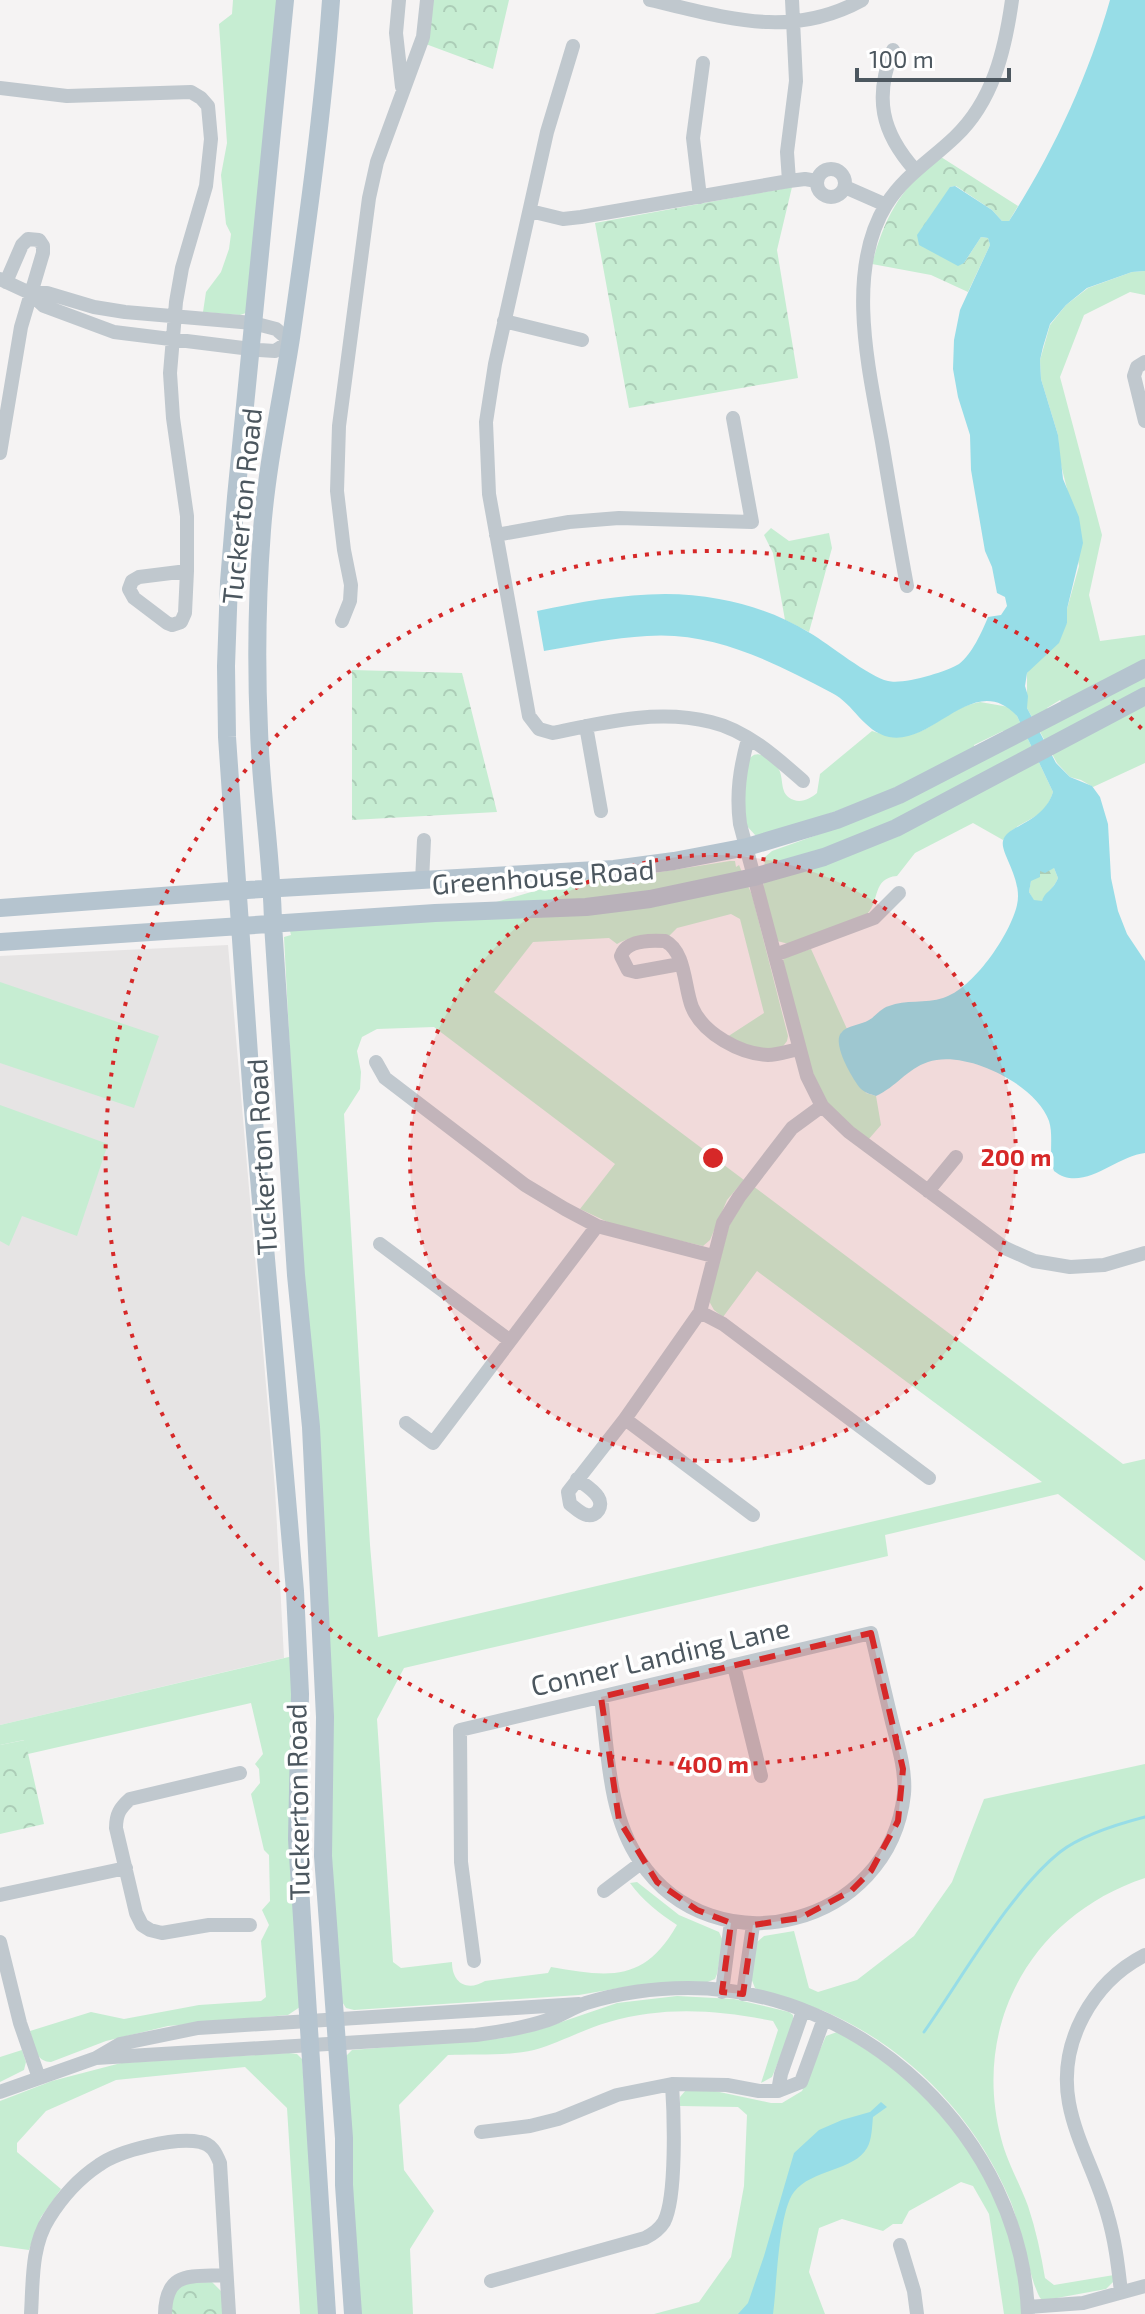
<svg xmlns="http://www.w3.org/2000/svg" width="1145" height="2314" font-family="'Exo 2',sans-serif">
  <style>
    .education { fill: #e6e4e4 }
    .grass { fill: #c6edd2 }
    .forest { fill: url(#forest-firs) }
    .park { fill: url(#park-crowns) }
    .water { fill: #97dde7; fill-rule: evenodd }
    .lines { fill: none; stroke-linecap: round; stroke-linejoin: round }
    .stream { stroke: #97dde7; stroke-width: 3 }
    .minor { stroke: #c0c8ce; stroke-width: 14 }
    .major { stroke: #b5c4cf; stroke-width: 18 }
    .marked { fill: #d62828; fill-opacity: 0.2; stroke: #d62828; stroke-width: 6; stroke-dasharray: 16 10; stroke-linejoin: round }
    .ring { fill: none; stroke: #d62828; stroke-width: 4; stroke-dasharray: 4 8 }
    .labels { text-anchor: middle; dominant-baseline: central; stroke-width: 7; stroke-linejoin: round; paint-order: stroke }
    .street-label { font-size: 28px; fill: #4c575f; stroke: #fff }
    .centre { fill: #d62828; stroke: #fff; stroke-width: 4 }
    .ring-label { font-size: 24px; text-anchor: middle; font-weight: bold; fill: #d62828; stroke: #fff; stroke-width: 7; stroke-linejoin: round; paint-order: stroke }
  </style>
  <defs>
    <pattern id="forest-firs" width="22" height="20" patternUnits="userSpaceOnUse" patternTransform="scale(2)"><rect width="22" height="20" fill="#c6edd2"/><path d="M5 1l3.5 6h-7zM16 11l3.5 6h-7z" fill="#accdb7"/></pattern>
    <pattern id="park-crowns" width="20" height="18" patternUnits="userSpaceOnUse" patternTransform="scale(2)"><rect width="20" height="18" fill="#c6edd2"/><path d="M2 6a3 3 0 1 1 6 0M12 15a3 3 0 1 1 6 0" fill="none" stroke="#accdb7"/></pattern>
  </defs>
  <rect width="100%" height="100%" fill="#f5f3f3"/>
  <!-- education -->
  <path class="education" d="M228 945 275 1489 284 1658 0 1725V956Z"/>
  <!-- grass -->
  <path class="grass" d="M233 0H281L246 313 240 315 203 312 206 292 221 272 229 249 231 234 226 224 221 175 227 143 219 24 232 14Z
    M1145 271V295L1130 292 1084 315 1060 377 1102 535 1089 595 1100 641 1145 635V659L1062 703 1060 700 1047 708 1055 722 1145 672V763L1093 787 1081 780 1070 777 1057 763 1027 708V673L1067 623V609L1079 566 1068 493 1059 457 1058 435 1041 379 1040 360 1050 325 1066 305 1088 288 1132 272Z
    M980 702 1009 707 1017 716 1053 792C1044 823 1018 818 1003 840L973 823 915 853 897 876C872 878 880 901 867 914L789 944 777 941 763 891 765 857 772 851 845 825 920 791 1011 744 1003 731 974 745 975 750C905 786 838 813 762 836H756L746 825C745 810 739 767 751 757 760 749 773 761 778 768 785 778 778 795 794 800 802 803 811 798 817 793L820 774 872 731C926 750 934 711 980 702Z
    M730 861H735L736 867 739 865 752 895 788 1036 787 1041 781 1049H754L727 1037 764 1013 740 919 731 914 677 928 667 938C649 935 632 935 617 944L609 938 533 942 494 992 744 1180 727 1200 710 1240 703 1246 616 1226 580 1209 615 1164 434 1027 377 1029 362 1037 357 1051 361 1072 360 1089 344 1114 370 1545 378 1637 1042 1482 757 1271 723 1317 714 1310 709 1301 729 1226 753 1186 1123 1464 1145 1459V1561L1058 1494 885 1535 888 1556 404 1668 377 1719 393 1962 401 1968 452 1962C452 1983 467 1992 485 1981L548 1973 551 1967C609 1977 644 1983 677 1925 659 1913 643 1901 630 1883L637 1882 679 1915 719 1932 723 1941 717 1974 715 1979 705 1983 631 1986 579 1995 354 2010 346 2008 339 1997 284 937 291 935 290 931 493 903 552 886 602 876 654 873Z
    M811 949 847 1029 841 1033 866 1093 876 1096 881 1125 868 1140C852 1128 835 1114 823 1098 800 1065 793 1000 783 960L787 956Z
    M0 982 159 1036 134 1108 0 1063Z
    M0 1105 108 1144 77 1236 22 1216 9 1246 0 1241Z
    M293 1656 300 2007 288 2015 168 2026 106 2041 51 2062C35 2062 34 2044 30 2031L91 2012 124 2019 199 2005 261 2001 266 1997 261 1941 269 1925 262 1910 270 1901 269 1855 264 1850 251 1794 260 1783 259 1769 255 1764 263 1754 251 1703 28 1754 24 1740 0 1745V1725Z
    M1145 1764V1878C1033 1915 971 2023 1001 2138 1007 2162 1020 2184 1028 2206 1036 2230 1041 2254 1045 2278L1054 2285 1114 2275V2281L1106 2289 1046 2300 1041 2299C1032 2289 1019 2220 1010 2200 975 2117 908 2047 824 2011 802 2002 776 1999 755 1988L751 1978 757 1942 764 1936 794 1931 809 1988 818 1992 857 1980 914 1936 952 1882 984 1799Z
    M677 1996 734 1999 789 2012 793 2015V2026L772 2077 761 2083 778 2030 773 2021C718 2010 664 2006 609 2022 583 2029 560 2043 534 2050 510 2056 474 2054 448 2055L399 2105 404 2170 434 2211 410 2249 413 2314H360L345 2057 352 2050 503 2038 538 2030 617 2003Z
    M837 2032C867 2049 897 2069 923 2093 963 2129 997 2196 1013 2247 1019 2268 1020 2292 1024 2314H1004L989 2214 973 2186 961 2182 909 2211 902 2224H893L883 2231 842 2219 819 2228 809 2272 825 2314H654L699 2302 731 2257 744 2186 747 2115 738 2107 680 2106V2097L686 2090H710L771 2103H782L802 2091 826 2036Z
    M22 2050 26 2062 24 2070 0 2082V2057Z
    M289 2053 297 2054 302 2059 321 2314H300L287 2108 245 2067 116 2080 46 2111 17 2143V2152L61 2189 41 2217 29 2250 0 2246V2101L52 2081 121 2063Z"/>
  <!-- forest -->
  <path class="forest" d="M1054 868 1058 878C1054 889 1047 891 1042 901H1034L1029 892 1031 880 1040 870Z"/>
  <!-- park -->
  <path class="park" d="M430 0H509L493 69 423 43Z
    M941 157 1018 206 1009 221H1002L992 210 956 186 950 187 964 263 981 237 988 238 990 245 968 292 931 275 872 264C885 216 901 187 941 157Z
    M792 187 777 250 798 378 629 408 595 223Z
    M771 528 789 541 829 533 832 548 809 632 785 620 773 553 764 535Z
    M352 670 462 673 497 812 352 820Z
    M25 1740 44 1824 0 1834V1745Z
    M212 2282 222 2292 223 2314H172V2297L176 2288 189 2283Z"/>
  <!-- water -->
  <path class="water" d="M1110 0H1145V271L1132 272 1087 288 1066 305 1050 324 1043 347 1040 360 1041 379 1058 435 1063 479 1079 517 1083 543 1067 609V623L1059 643 1027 673 1025 686 1028 696 1027 708 1056 763 1070 777 1092 786 1100 797 1108 824 1111 878 1118 911 1127 934 1145 961V1153C1115 1156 1083 1194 1054 1171 1048 1155 1054 1137 1049 1121 1036 1084 965 1049 928 1062 907 1069 896 1087 876 1096 870 1094 865 1093 860 1088 852 1078 832 1044 841 1033 847 1025 861 1025 869 1020 876 1016 881 1008 889 1006 905 999 926 1004 943 998 973 989 1010 935 1017 905 1023 879 1000 853 1003 841 1006 825 1043 824 1053 792L1017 716C974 670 934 746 889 737 863 731 854 704 832 693 775 663 714 631 647 636 613 638 578 645 544 651L537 611C596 599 658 587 719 599 751 605 781 615 810 633 829 644 869 677 888 681 903 685 946 672 959 664 972 654 982 632 988 617L1001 615 1007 606 1005 597 997 593 992 567 985 551 971 470 970 435 958 397 953 369 954 340 960 310 990 245 988 238 981 237 964 263 958 266 919 245 917 235 950 187 955 186 992 210 1002 221H1009C1053 153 1088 77 1110 0ZM1054 868 1058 878C1053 891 1045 891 1042 901L1034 900 1029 892 1031 881 1040 877V871L1045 873Z
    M881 2102 887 2107 873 2117C872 2126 872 2140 867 2148 854 2171 812 2169 794 2192 778 2213 777 2286 773 2314H738L748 2303 764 2256 794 2153 819 2130 842 2120 870 2112Z"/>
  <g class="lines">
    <!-- stream -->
    <path class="stream" d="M924 2032C962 1978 1010 1892 1060 1852 1082 1835 1118 1824 1145 1817"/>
    <!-- minor -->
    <path class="minor" d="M399 0 396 33 402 87
      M650 0C725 17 789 40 862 0
      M573 46 547 132 495 364 486 422 489 494 529 716 539 729 553 733C605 722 658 709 711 722 746 730 777 758 803 781
      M893 50C874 97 881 132 915 170
      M0 88 67 96 191 92 201 98 208 106 211 139 206 186 182 268 176 302 170 373 173 418 187 516V571L139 577 132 581 129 589 134 598 167 623 172 625 181 622 185 613 187 571
      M817 183a14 14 0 1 1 28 0a14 14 0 1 1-28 0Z
      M789 181 787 152 796 81 792 0
      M845 187 886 205
      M700 197 693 138 703 63
      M530 211 563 219 581 217 789 181 805 179 817 181
      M0 279 30 293 44 306 114 332 259 350 275 351 290 341 276 329 253 323 125 312 94 307 47 293H30
      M504 321 582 340
      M1145 362 1137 367 1134 376 1145 421
      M0 453 21 327 43 253V246L39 240 28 239 22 245 6 282
      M496 535 569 522 619 518 752 522 733 418
      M907 586C898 538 890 490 882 442 869 370 845 272 886 205 904 176 931 160 955 137 993 101 1005 50 1012 0
      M342 621 350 601 351 585 344 550 337 491 339 426 369 198 377 162 423 37 427 0
      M586 726 601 811
      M748 739C740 768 736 794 740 824L807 1076 822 1106 849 1132 1005 1248 1034 1261 1070 1267 1104 1265 1145 1253
      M422 881 424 840
      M775 955 874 918 899 893
      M680 964 636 972 628 970 621 956C626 940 650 940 665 941 686 952 684 987 692 1007 703 1034 741 1054 768 1055 778 1055 789 1051 799 1049
      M376 1062 385 1078 525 1185 565 1209 597 1226 713 1256
      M928 1191 956 1157
      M380 1244 509 1340
      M700 1312 723 1324 929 1478
      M625 1419 753 1515
      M406 1423 433 1443 597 1226
      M577 1479C584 1484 594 1490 598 1497 604 1506 597 1517 587 1515 581 1514 575 1508 570 1504L568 1492 625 1419 700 1312 723 1223 739 1197 792 1128 822 1106
      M734 1666 761 1776
      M240 1773 130 1799C120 1808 116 1814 116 1828L136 1913 142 1925 150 1930 162 1933 209 1925H250
      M604 1891 641 1863
      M0 1895 126 1868
      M0 1942 20 2023 39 2078
      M474 1961 461 1862 460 1730 871 1633C878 1663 885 1693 892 1722 898 1745 906 1770 904 1794 890 1926 714 1971 640 1861 608 1815 608 1751 601 1697
      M722 1992 731 1922
      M743 1994 753 1925
      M96 2058 476 2035C500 2032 524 2028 548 2020 561 2016 573 2007 586 2003 619 1993 654 1988 688 1988 863 1988 1022 2139 1028 2314
      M778 2091 781 2074 803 2011
      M0 2092 96 2058 120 2044 198 2028 579 2004
      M481 2132 530 2126 558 2119 617 2095 672 2084 727 2085 759 2091H778L801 2082 824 2019
      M900 2245 914 2291 917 2314
      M491 2281 645 2238C653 2234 659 2230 664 2222 677 2197 674 2113 672 2084
      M1121 2292C1118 2265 1115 2239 1107 2213 1097 2176 1076 2141 1069 2103 1058 2043 1092 1982 1145 1955
      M1028 2307 1083 2303 1145 2286
      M31 2314C33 2282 31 2246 49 2218 62 2197 78 2179 99 2165 120 2150 175 2137 200 2142 212 2144 216 2153 220 2163L229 2314
      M165 2314C166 2270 191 2277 226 2275"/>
    <!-- major -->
    <path class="major" d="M285 0 236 497 229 582 226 666 227 737 252 1098 295 1591 300 1694 297 1839 327 2314
      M331 0C323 113 307 226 291 338 281 402 267 465 262 530 257 596 256 664 259 730 261 795 272 859 273 924L296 1275 311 1427 325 1717 323 1856 344 2138V2185L353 2314
      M0 908 229 891 614 869 674 861 747 847 837 820 899 795 1145 668
      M0 942 435 913 586 907 650 899 754 877 824 857 896 828 1145 696"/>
  </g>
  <!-- marked area -->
  <path class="marked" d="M871 1633 903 1769 898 1821 871 1871 851 1891 800 1918 753 1925 743 1994 722 1992 731 1923 697 1910 657 1882 619 1820 601 1697Z"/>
  <!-- distance rings -->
  <circle cx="713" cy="1158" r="303" fill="#d62828" fill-opacity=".12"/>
  <g class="ring">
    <circle cx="713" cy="1158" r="303"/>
    <path d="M1142 1587A607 607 0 1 1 1142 729"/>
  </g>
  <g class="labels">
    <!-- street labels -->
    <g class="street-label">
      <text transform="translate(241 506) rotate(-84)">Tuckerton Road</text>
      <text transform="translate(543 876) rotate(-4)">Greenhouse Road</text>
      <text transform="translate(261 1157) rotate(-93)">Tuckerton Road</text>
      <text transform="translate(660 1656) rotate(-13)">Conner Landing Lane</text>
      <text transform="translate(297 1802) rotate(-91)">Tuckerton Road</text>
    </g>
  </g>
  <circle cx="713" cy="1158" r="12" class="centre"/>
  <g class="ring-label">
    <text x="1016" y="1166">200 m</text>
    <text x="713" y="1773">400 m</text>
  </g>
  <!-- scale -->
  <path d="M857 68v12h152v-12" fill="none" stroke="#4c575f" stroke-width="4"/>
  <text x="869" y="68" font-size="24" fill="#4c575f" stroke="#ffffff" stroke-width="6" paint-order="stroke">100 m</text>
</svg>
